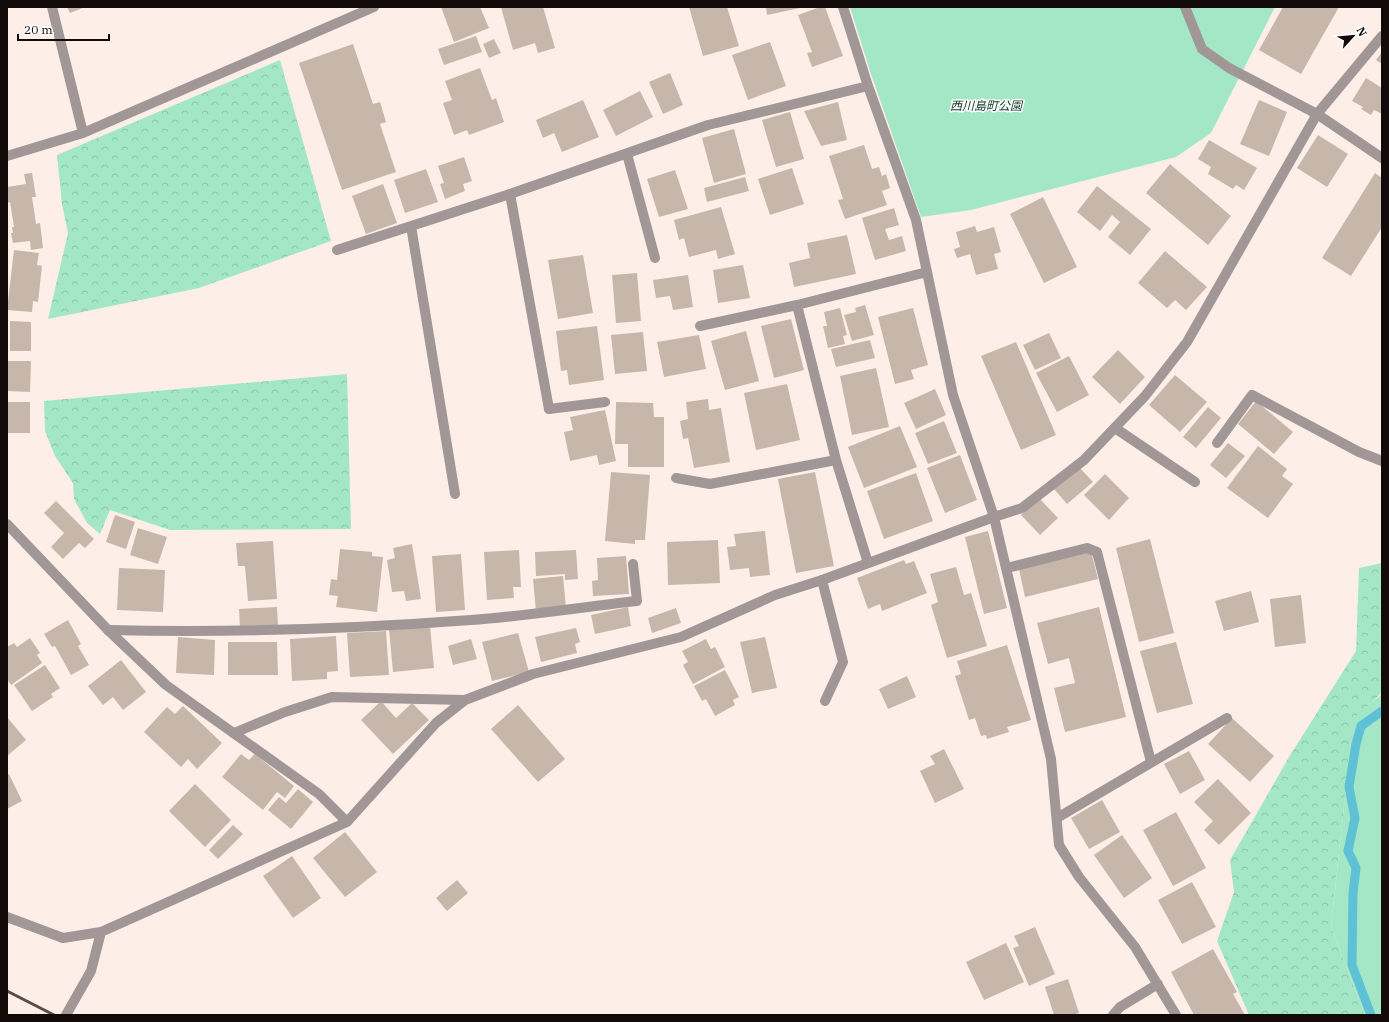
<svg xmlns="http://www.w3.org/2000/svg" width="1389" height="1022" font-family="'IBM Plex Serif','Noto Sans JP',serif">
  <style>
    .forest { fill: url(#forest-crowns) }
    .park { fill: #a4e7c6 }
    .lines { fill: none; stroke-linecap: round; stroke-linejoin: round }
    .stream { stroke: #5fc1d6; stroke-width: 9 }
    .building { fill: #c6b7aa }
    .lane { stroke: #a09796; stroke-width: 10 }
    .street { stroke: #a09796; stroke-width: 10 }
    .rail { stroke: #564c49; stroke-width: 3 }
    .labels { text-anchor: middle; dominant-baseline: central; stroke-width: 3; stroke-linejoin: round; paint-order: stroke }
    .park-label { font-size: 12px; font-style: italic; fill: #113526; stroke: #fff }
  </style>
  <defs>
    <pattern id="forest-crowns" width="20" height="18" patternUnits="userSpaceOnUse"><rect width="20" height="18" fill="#a4e7c6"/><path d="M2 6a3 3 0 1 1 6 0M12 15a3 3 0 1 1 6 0" fill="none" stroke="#8cc5a9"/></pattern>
  </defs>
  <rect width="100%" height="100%" fill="#feeee8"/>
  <!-- forest -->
  <path class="forest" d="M280 60 331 241 199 288 48 319 68 233 62 204 57 155Z
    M347 374 351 529 170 530 110 510 100 534 87 523 74 499 73 483 55 456 45 431 44 401Z
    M1382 563V692L1356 719 1347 778 1331 927 1365 1015H1249L1217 941 1234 892 1230 860 1289 757 1356 651 1359 568Z"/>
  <!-- park -->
  <path class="park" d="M850 7H1275L1211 133 1176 157 971 210 921 217 871 74Z
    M1382 694V1015H1365L1331 927 1347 778 1350 721Z"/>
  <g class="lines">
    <!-- stream -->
    <path class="stream" d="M1371 1015 1352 965 1353 893 1356 868 1348 851 1355 818 1349 787 1356 744 1361 726 1382 711"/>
  </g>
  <!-- building -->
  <path class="building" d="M67 7H85L70 13Z
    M441 7H480L489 28 454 42Z
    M501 7H543L555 48 538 53 535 43 513 50Z
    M689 7H727L739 46 703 56Z
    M766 7H800V8L767 15Z
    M820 7H825L843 56 812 67 807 53 812 52 798 15Z
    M1283 7H1339L1301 74 1259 50Z
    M476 36 482 52 444 65 438 49Z
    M494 39 501 53 489 58 483 44Z
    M770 42 786 86 748 100 732 55Z
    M353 44 373 104 380 102 386 122 380 124 396 172 342 190 299 63Z
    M1382 52V64L1376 60Z
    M480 68 492 100 496 98 504 122 469 135 467 130 454 135 443 103 452 100 445 81Z
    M670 73 683 105 663 114 649 82Z
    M1366 78 1382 88V114L1374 110 1371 115 1361 109 1363 107 1352 101Z
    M640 91 653 117 616 136 603 110Z
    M583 100 599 137 562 152 554 133 543 138 536 120Z
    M1259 100 1287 112 1269 156 1240 144Z
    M838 102 847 140 821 146 804 111Z
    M790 112 804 159 776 167 762 120Z
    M734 129 746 174 714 183 702 138Z
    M1318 135 1348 154 1327 187 1297 168Z
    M1209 140 1257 168 1244 190 1236 185 1233 189 1208 174 1211 167 1198 159Z
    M864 145 872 169 879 167 882 176 886 174 890 188 882 191 887 205 845 219 838 200 843 199 829 156Z
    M464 157 472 181 463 184 465 191 445 199 440 184 444 183 438 166Z
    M1170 164 1231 216 1208 245 1146 193Z
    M792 168 804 204 770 215 758 179Z
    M426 169 438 202 405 213 394 180Z
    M675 170 688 209 659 217 647 179Z
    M32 173 36 197H32L36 224 40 223 43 248 31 250 30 241 13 243 11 233H13L12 227H14L10 202 7 203V187L26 184 24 174Z
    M1375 173 1382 178V227L1351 276 1322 258Z
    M745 177 749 191 707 202 704 188Z
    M383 184 397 223 366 234 352 196Z
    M1097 186 1151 229 1130 255 1108 237 1120 222 1112 215 1100 231 1077 212Z
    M1043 197 1077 267 1044 283 1010 214Z
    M721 207 735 254 718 259 716 250 689 257 684 238 679 240 674 220Z
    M894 208 899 225 885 229 889 240 902 236 906 251 875 260 862 218Z
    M975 226 977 232 994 227 1001 252 994 254 998 269 976 275 970 254 957 258 954 249 960 247 956 232Z
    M847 235 856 274 794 287 789 263 810 258 807 243Z
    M14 250 39 253 37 265 42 266 38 302 33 301 32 312 7 310Z
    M1165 251 1207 287 1186 310 1175 300 1167 308 1138 283Z
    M583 255 593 313 558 319 548 260Z
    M743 265 750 298 718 303 713 270Z
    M637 273 641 321 616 323 612 275Z
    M688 275 693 307 673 310 670 296 656 298 653 280Z
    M865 305 874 335 852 341 844 315 856 312 855 308Z
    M840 308 847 335 843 336 845 344 828 348 823 326H827L824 312Z
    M913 308 928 365 911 370 914 379 895 384 878 317Z
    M791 319 804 370 774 378 761 326Z
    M10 321 31 322V351H10Z
    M597 326 604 380 569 385 567 370 561 371 556 331Z
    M746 331 759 381 725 390 711 341Z
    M643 332 647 371 615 374 611 335Z
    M1049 333 1061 358 1035 370 1023 345Z
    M699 335 706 369 664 377 657 342Z
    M870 340 875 358 836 367 831 349Z
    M1016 342 1056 435 1021 450 981 356Z
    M1118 350 1145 377 1120 404 1092 377Z
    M1069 356 1089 395 1057 412 1036 373Z
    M8 361H31L30 392 7 391Z
    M876 368 889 427 852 435 840 376Z
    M1175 375 1207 402 1180 432 1149 405Z
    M787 384 800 440 756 450 744 393Z
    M935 389 946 415 916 429 904 403Z
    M708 399 709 410 721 408 730 462 694 468 688 438 683 439 680 421 688 419 686 402Z
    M1256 401 1293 432 1274 454 1238 424Z
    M8 402H30V433H8Z
    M616 402 653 403 654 417H664V467H628V444H615Z
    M1208 407 1221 418 1196 448 1183 437Z
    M605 410 616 461 599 465 597 455 570 461 564 432 573 430 570 417Z
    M944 421 957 453 928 464 915 433Z
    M900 426 917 467 864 488 848 447Z
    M1228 443 1245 456 1226 478 1210 465Z
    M1258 446 1287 469 1282 476 1293 484 1268 518 1227 488Z
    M960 455 977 500 945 513 927 468Z
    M1079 467 1093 482 1067 504 1054 489Z
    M611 472 650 475 645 540H635V544L605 541Z
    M815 472 834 566 796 573 778 479Z
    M916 473 933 521 884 539 867 491Z
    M1105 474 1129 498 1109 520 1084 495Z
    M1039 498 1058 518 1040 535 1021 515Z
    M56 501 94 539 85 548 79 543 63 559 51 547 64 533 44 513Z
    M115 515 135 522 126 549 106 542Z
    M138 528 167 537 158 564 130 555Z
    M765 531 770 575 750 577 749 568 730 570 727 547 736 546 734 534Z
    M988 531 1007 608 984 614 965 537Z
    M1150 539 1174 633 1139 642 1116 548Z
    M718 540 720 583 668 585 667 542Z
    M273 541 277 599 248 601 245 566H238L236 543Z
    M412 544 421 599 406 601 404 591 392 592 387 560 395 558 393 548Z
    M340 549 372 552V556L383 557 377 612 336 607 338 596 329 595 331 579 337 580Z
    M519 550 521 587H513L514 598 487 600 484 552Z
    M576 550 578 579 565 580V574L536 576 535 552Z
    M1091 551 1098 579 1025 597 1019 569Z
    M461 554 465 610 436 612 432 556Z
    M626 556 629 594 593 596 592 581 598 580 597 558Z
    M904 560 906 564 914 561 927 593 882 611 880 604 868 609 857 578Z
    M956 567 964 595 971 593 987 646 947 658 931 605 938 602 930 574Z
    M119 568 165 570 163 612 117 610Z
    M563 576 566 608 536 611 533 579Z
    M1251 591 1259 622 1224 631 1215 601Z
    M1301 595 1306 643 1275 647 1270 599Z
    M277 607 278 626 240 628 239 609Z
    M628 607 631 626 595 634 591 615Z
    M1099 607 1126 717 1065 732 1054 688 1075 683 1069 658 1048 664 1037 623Z
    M676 608 681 623 652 633 648 618Z
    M68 620 81 644 78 646 89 665 71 675 55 646 52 647 44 634Z
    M430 626 434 668 393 672 389 629Z
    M576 628 580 642 575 644 577 653 541 662 535 637Z
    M386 631 389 675 350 677 347 633Z
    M518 633 529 672 492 681 482 642Z
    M336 636 338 671 327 672V679L292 681 290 639Z
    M178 637 215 640 214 675 176 673Z
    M765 637 777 688 752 693 740 642Z
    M30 638 40 653 37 655 42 663 11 685 7 679V647L14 643 17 647Z
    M471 639 477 659 453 665 448 646Z
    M706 639 711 649 715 647 725 667 693 684 683 665 688 662 682 651Z
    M228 642H277L278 675H228Z
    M1176 642 1193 704 1157 713 1140 651Z
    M1007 645 1031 720 1007 727 1009 732 987 739 986 735 981 736 975 718 969 720 955 676 961 674 957 661Z
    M121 660 146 692 123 710 113 697 103 705 88 686Z
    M45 665 60 688 51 694 53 697 32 711 14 685Z
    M725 670 739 697 733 700 735 705 715 716 706 699 702 701 694 686Z
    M907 676 916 697 888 709 879 689Z
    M381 701 396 718 412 703 429 720 393 754 361 720Z
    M518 705 565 759 538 782 491 729Z
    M183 706 222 743 197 769 188 759 181 767 144 732 167 707 175 714Z
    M7 717 26 740 7 756Z
    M1232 718 1274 756 1250 782 1208 744Z
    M944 749 964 789 935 803 920 771 935 764 930 756Z
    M1189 751 1205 780 1180 794 1164 764Z
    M241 754 249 760 255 754 294 786 285 798 277 792 263 810 222 777Z
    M9 774 22 801 7 809V775Z
    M1218 779 1251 813 1219 845 1204 830 1213 821 1194 802Z
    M195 784 231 820 205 847 169 811Z
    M298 789 313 802 291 829 268 810 279 797 286 803Z
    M1102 800 1120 832 1089 849 1071 818Z
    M1176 812 1206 868 1173 886 1143 830Z
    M233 825 243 834 218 859 209 850Z
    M345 832 377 872 345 897 313 858Z
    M1122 835 1152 878 1124 898 1094 855Z
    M292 856 321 898 293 918 263 876Z
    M457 880 468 893 447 911 436 898Z
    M1192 882 1216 927 1182 944 1158 900Z
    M1035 927 1055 974 1029 986 1013 948 1019 946 1014 936Z
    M1006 943 1024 982 984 1000 966 962Z
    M1213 949 1237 992 1233 994 1245 1015H1194L1171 972Z
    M1068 979 1079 1013 1072 1015H1054L1045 987Z"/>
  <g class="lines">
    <!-- lane -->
    <path class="lane" d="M627 154 655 258
      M411 226 455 494
      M337 250 510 194
      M797 305 836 460 868 563
      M700 326 797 305 927 272
      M549 409 605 402
      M1115 428 1195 482
      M1217 443 1252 395 1359 452 1382 461
      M676 478 710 484 836 460
      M1007 568 1087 548 1097 552 1151 762
      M822 580 843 662 825 701
      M108 630C229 633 350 629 471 620 527 616 582 607 637 601L633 564
      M234 733 285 712 332 697 465 700
      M1057 818 1227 718
      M1113 1015 1120 1007 1158 984
      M1176 1015 1135 947 1079 877 1059 845 1051 759 994 517 1022 508 1084 460 1145 396 1187 342 1317 114 1382 36"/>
    <!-- street -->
    <path class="street" d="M52 7 83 133
      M1185 7 1202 49 1229 68 1317 114 1382 158
      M7 156 83 133 374 7
      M549 409 510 194 708 125 868 86
      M7 524 108 630 166 685 319 794 347 822
      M7 917 63 938 101 932 347 822 436 723 465 700 533 674 681 637 775 595 822 580 994 517 953 395 916 220 868 86 843 7
      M66 1015 91 971 101 932"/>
    <!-- rail -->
    <path class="rail" d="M7 991 54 1015"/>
  </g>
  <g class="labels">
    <!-- park labels -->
    <g class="park-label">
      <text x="986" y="105">西川島町公園</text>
    </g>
  </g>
  <!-- border -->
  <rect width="1389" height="1022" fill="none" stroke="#110a08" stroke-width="16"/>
  <!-- north arrow -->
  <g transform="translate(1353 36) rotate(63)" stroke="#ffffff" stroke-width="3" paint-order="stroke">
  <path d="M0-3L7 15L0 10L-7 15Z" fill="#110a08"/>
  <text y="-6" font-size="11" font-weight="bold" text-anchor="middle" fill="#110a08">N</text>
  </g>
  <!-- scale -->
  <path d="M18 34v6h91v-6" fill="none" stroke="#110a08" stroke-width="2"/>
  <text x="24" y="34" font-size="12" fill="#110a08" stroke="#ffffff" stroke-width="3" paint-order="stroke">20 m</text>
</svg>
